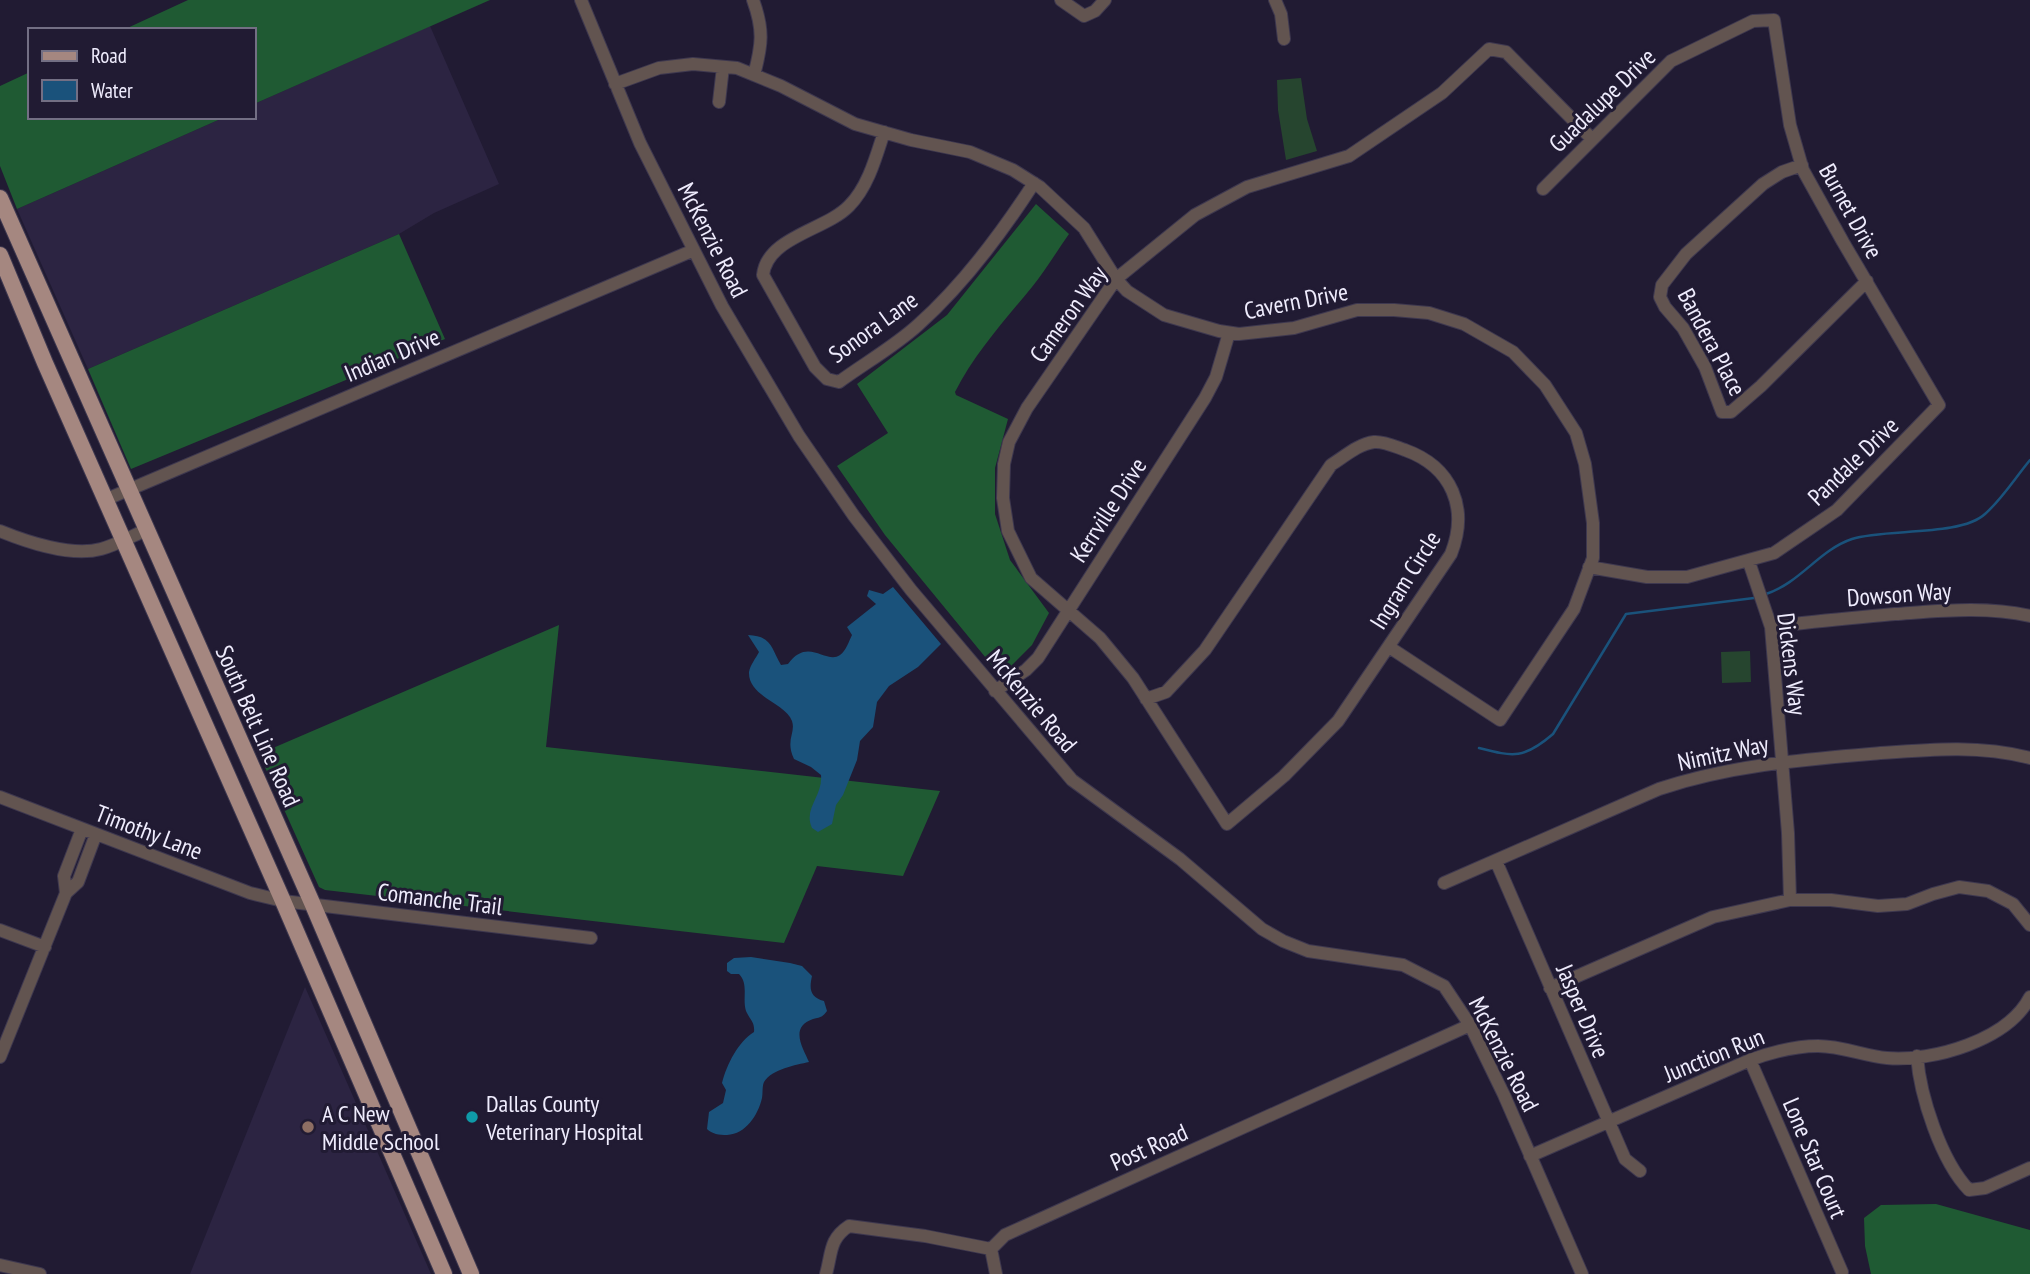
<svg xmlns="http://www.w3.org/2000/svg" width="2030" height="1274" font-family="'PT Sans Narrow',sans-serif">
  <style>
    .built { fill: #2c2442 }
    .green { fill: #26452f }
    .forest { fill: #1f5a33 }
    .water { fill: #1a527b }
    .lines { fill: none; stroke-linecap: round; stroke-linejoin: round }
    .stream { stroke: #1a527b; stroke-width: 2.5 }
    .minor-casing { stroke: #3e384f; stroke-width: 14 }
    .major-casing { stroke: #3e384f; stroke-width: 18 }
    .minor { stroke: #625450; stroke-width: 12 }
    .major { stroke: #a58780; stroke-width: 16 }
    .culture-dot { fill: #0f9aa8; stroke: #211b33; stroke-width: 2.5 }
    .education-dot { fill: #8d6e63; stroke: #211b33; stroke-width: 2.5 }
    .labels { text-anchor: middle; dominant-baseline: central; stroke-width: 6; stroke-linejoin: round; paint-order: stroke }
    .street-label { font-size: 24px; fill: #efecfd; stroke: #211b33 }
    .poi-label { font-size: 24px; fill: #efecfd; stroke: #211b33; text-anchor: start }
  </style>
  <rect width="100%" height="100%" fill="#211b33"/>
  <!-- built -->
  <path class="built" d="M430 26 499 184 434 213 399 234 88 369 17 209 225 117H254V104Z
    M305 987 431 1274H190Z"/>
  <!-- green -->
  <path class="green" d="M1301 78 1307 119 1317 151 1286 160 1278 110 1277 80Z
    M1750 651 1751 682 1722 683 1721 652Z"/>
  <!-- forest -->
  <path class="forest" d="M188 0H490L254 104V30H123Z
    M30 72V117H225L17 209 0 166V86Z
    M1036 204 1069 234C1057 251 1045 271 1032 287 1004 321 975 353 955 392L956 395 1008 419 995 468V514L1010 560 1049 613 1032 645 1007 670 995 669 885 535 837 466 888 433 857 384 947 315Z
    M399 234 445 339 131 469 88 369Z
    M559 625 546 747 940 791 903 876 817 866 784 943 325 890 319 887 259 754Z
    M1936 1204 2030 1230V1274H1871L1865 1246 1864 1218 1881 1205Z"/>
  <!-- water -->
  <path class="water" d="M893 587 941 644 918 667 889 686 877 702 873 727 860 741 857 760 843 795 836 805 832 824 818 832 812 828C803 808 823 797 821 775L811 767 794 759C785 740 796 733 792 721 786 703 748 697 749 672 750 665 756 658 759 652L748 635C772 636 771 648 781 665L788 664C808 636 826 665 840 655 846 651 849 641 852 635L847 627 876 604 867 596 869 590 883 594Z
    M751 957 790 963 802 966 812 976C809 989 810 997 824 1001L827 1011C822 1018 820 1017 813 1019 789 1027 803 1048 809 1062 796 1065 772 1069 764 1082 762 1086 763 1093 762 1098 758 1115 746 1134 727 1135 719 1135 712 1134 707 1129L709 1112 723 1103 726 1090 722 1083C727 1064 738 1042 754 1032 755 1022 750 1020 746 1011 742 998 749 984 739 974H731L727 971V963L734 958Z"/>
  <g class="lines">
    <!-- stream -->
    <path class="stream" d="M1766 594C1800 583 1819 550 1852 539 1884 528 1960 537 1985 514 2002 499 2015 478 2030 460
      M1479 748C1514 757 1524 759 1553 734L1626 614 1754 598"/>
    <!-- minor casing -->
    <g class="minor-casing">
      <path id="minor" d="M581 0 640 143 722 306 799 436 854 516 911 590 1072 780 1180 859 1262 929 1283 941 1308 951 1403 965 1444 986 1470 1025 1504 1095 1582 1274
        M753 0C764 30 762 45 754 75
        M1061 0 1084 16 1095 11 1105 0
        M1275 0 1281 14 1284 39
        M615 84 659 68 693 64 737 68 781 86 855 124 911 140 970 152 1013 170 1040 187 1084 228 1116 279 1127 291 1164 315 1219 331 1239 334 1294 328 1357 310H1394L1429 313 1464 324 1513 352 1545 385 1576 433 1585 464 1593 523V558L1574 609 1500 720 1389 647
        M719 102 723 67
        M884 132C876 157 868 187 849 206 826 230 767 237 763 275L815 367 827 379 839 382C865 363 895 346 918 325 964 284 1001 234 1034 183
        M1802 165 1782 172 1763 184 1686 254 1662 285 1660 297 1665 307 1683 328 1705 367 1722 412H1731L1761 386 1867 281
        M1543 189 1671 61 1753 21 1774 20 1790 125 1803 170 1843 242 1939 405 1837 510 1774 553 1687 577H1647L1589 567
        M107 499 694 250
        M0 531C27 542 72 557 101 549 116 545 132 536 146 530
        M1749 562 1771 627 1788 833 1790 900
        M1771 627C1812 621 1854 618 1895 614 1940 611 1986 606 2030 616
        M995 691 1026 670 1038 658 1205 398 1216 377 1229 333
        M1146 699 1166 692 1205 650 1331 465C1344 457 1358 444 1374 442 1384 441 1396 447 1405 450 1452 467 1469 508 1451 554L1338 721 1284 776 1227 824 1133 678 1100 638 1031 578 1008 531 1003 498 1004 464 1009 442 1027 408 1116 279 1195 215 1247 187 1349 156 1442 93 1489 49 1506 52 1592 139
        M0 797 250 893 283 901 591 938
        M1496 861 1625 1159 1640 1171
        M1444 883 1659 789C1728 766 1798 760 1870 754 1924 750 1977 744 2030 758
        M66 893 64 876 82 829
        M0 930 45 947
        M1550 988 1713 917 1790 900H1831L1878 906 1907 904 1933 894 1959 887 1988 891 2013 904 2030 925
        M1917 1056C1920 1096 1941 1161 1969 1190L1985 1188 2030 1168
        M0 1057 66 893 78 882 96 834
        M1750 1060 1842 1272
        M1530 1156 1750 1060C1772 1052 1794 1046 1818 1046 1842 1046 1864 1056 1887 1058 1933 1062 2008 1040 2030 997
        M991 1249 996 1274
        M0 1265 40 1274
        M826 1274C832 1253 829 1239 849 1226L925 1236 991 1249 1005 1235 1470 1025"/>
    </g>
    <!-- major casing -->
    <g class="major-casing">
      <path id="major" d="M0 198 313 905 471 1274
        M0 255 45 363 283 901 444 1274"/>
    </g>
    <!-- minor -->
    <use href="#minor" class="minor"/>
    <!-- major -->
    <use href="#major" class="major"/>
  </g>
  <!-- markers -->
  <circle class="culture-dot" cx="472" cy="1117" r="7"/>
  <circle class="education-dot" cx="308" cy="1127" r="7"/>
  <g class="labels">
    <!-- street labels -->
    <g class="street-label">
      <text transform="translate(1602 100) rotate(-44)">Guadalupe Drive</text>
      <text transform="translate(1851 211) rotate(61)">Burnet Drive</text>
      <text transform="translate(713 240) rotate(63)">McKenzie Road</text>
      <text transform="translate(1296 301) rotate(-11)">Cavern Drive</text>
      <text transform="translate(1068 314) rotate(-54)">Cameron Way</text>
      <text transform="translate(873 327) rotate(-36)">Sonora Lane</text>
      <text transform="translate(1712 342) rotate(62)">Bandera Place</text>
      <text transform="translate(392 355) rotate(-23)">Indian Drive</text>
      <text transform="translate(1853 461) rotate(-44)">Pandale Drive</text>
      <text transform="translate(1108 510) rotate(-57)">Kerrville Drive</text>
      <text transform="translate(1405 580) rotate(-58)">Ingram Circle</text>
      <text transform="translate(1899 594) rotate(-4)">Dowson Way</text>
      <text transform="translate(1792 664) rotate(83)">Dickens Way</text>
      <text transform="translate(1032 701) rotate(50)">McKenzie Road</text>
      <text transform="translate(258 726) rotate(66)">South Belt Line Road</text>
      <text transform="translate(1723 753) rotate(-12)">Nimitz Way</text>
      <text transform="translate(149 832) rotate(21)">Timothy Lane</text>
      <text transform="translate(440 899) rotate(7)">Comanche Trail</text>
      <text transform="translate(1583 1011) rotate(67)">Jasper Drive</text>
      <text transform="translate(1504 1054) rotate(63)">McKenzie Road</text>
      <text transform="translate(1714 1055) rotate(-22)">Junction Run</text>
      <text transform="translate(1149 1147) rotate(-24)">Post Road</text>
      <text transform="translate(1815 1158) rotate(67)">Lone Star Court</text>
    </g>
    <!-- poi labels -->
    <g class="poi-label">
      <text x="486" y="1103">Dallas County<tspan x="486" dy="28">Veterinary Hospital</tspan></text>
      <text x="322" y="1113">A C New<tspan x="322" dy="28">Middle School</tspan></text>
    </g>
  </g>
  <!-- legend -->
  <rect x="28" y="28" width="228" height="91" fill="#211b33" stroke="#736f84" stroke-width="2"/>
  <rect x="42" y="51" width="35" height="10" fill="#a58780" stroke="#736f84" stroke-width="2"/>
  <text x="91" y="63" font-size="21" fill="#efecfd">Road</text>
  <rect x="42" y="80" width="35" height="21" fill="#1a527b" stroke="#736f84" stroke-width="2"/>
  <text x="91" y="98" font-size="21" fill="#efecfd">Water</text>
</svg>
